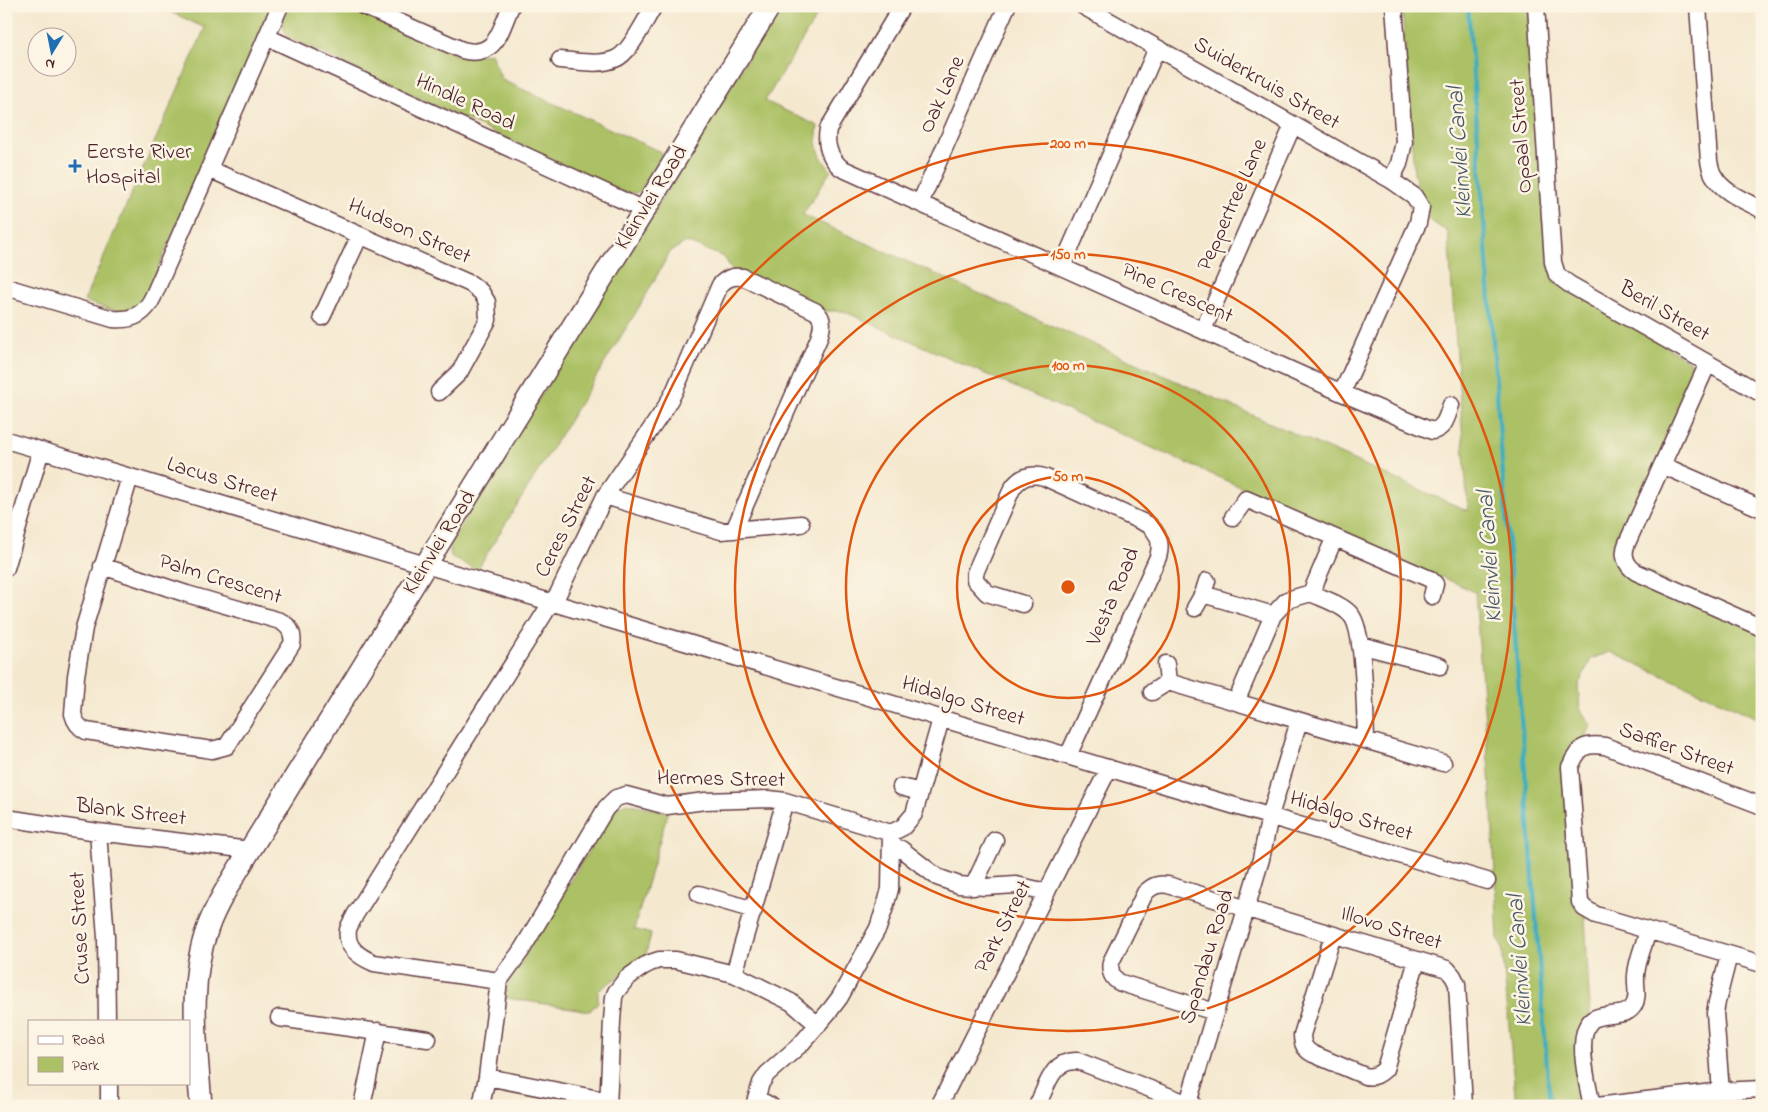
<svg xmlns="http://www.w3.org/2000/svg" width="1768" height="1112" font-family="'Indie Flower',sans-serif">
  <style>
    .green { fill: #acc165; stroke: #7b7048 }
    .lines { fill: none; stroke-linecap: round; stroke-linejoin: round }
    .stream { stroke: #40aebd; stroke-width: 4.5 }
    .minor-casing { stroke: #643d44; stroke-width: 19 }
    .tertiary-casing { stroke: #643d44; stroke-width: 24 }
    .minor { stroke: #fff; stroke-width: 16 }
    .tertiary { stroke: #fff; stroke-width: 21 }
    .ring { fill: none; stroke: #e0560e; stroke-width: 2.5 }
    .poi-dot { fill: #1f6fb2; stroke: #fcf5e5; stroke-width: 2 }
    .labels { text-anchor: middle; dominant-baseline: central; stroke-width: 5; stroke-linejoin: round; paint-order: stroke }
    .street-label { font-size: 22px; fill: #4a1f2b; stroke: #fcf5e5 }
    .poi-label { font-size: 22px; fill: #4a1f2b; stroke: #fcf5e5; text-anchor: start }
    .water-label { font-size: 24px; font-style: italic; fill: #465865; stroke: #fcf5e5 }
    .centre { fill: #e0560e; stroke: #fcf5e5; stroke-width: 2.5 }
    .ring-label { font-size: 15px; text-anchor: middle; font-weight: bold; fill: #e0560e; stroke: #fcf5e5; stroke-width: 5; stroke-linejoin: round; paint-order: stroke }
  </style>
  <rect width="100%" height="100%" fill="#fcf5e5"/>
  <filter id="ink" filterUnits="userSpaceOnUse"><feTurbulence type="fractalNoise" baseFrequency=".02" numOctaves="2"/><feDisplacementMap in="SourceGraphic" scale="10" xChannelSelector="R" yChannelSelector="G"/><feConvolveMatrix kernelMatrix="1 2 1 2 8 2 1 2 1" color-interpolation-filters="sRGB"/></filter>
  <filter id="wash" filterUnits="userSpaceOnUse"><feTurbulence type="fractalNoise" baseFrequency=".0096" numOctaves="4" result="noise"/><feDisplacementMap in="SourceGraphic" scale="20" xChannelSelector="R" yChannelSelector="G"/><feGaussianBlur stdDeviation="1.12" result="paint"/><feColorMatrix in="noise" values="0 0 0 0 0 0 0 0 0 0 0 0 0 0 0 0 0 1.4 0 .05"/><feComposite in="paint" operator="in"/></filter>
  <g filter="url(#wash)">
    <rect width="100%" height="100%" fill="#f4e8cf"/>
    <!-- green -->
    <path class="green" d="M158 6H271L146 296C127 319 109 309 84 301L205 28Z
      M287 6H349L461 57 491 53 502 80 663 153 640 191 635 193 623 192 289 38C281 27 281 18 287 6Z
      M780 6H823L765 101 818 126C815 143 818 157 831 170L803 215 1468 511 1448 232 1430 221 1422 206 1414 173 1402 6H1529L1548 266 1691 363 1695 374 1619 557 1762 634V720L1610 652 1591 659 1578 686 1580 709 1591 725 1584 739 1571 746 1564 761 1563 770 1585 916 1590 1015 1582 1097 1583 1106H1516L1502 946 1498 940 1492 812 1475 592 1442 577 1439 579 1247 494 1245 489 843 311H823L732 270 724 257 686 242 670 252 641 304 477 570 451 557 449 545Z
      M627 803 668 812 634 929 651 934 646 954 640 961 598 991V1002L590 1011 500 997 613 811 617 807Z"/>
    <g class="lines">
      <!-- stream -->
      <path class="stream" d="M1468 6 1550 1106"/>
    </g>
  </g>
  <g filter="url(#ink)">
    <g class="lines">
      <!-- minor casing -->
      <g class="minor-casing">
        <path id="minor" d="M363 6 462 50C496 59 500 31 511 6
          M902 6 828 129C825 145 829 157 841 168L1342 393 1418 223 1421 207 1414 196 1391 180 1083 6
          M1536 6 1553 262 1557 275 1569 284 1762 394
          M1698 6 1709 161C1710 166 1711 172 1714 176 1723 193 1746 201 1762 210
          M267 37 644 210
          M560 60C577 61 599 66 615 59 630 54 645 20 654 6
          M209 169 471 284 481 292 487 302 488 320 459 373 439 392
          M1391 180 1399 164 1404 142 1394 6
          M920 203 1007 6
          M1062 267 1157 48
          M6 287 113 319C132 321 145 314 153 297L280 6
          M322 317 360 235
          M1203 330 1293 125
          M1708 363 1627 543C1622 554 1625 565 1636 572L1762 628
          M1342 393 1432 431C1445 429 1447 416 1451 405
          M6 440 1487 881
          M1662 465 1762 509
          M605 496 721 531 801 524
          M1233 517 1246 499 1430 579 1435 584 1432 596
          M102 566 187 594 280 621C290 626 294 634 292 644L227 746 212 750 86 731C78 727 75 722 73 714L76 676 84 628 130 477
          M6 568 41 450
          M1311 593 1334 539
          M1203 594 1273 615
          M1023 604 987 593 975 580V573L1012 489C1019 477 1031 473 1044 477L1149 525C1159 534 1162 544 1158 557L1068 756
          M1195 608 1203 594 1207 581
          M1360 645 1440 666
          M1168 682 1443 763
          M1152 692 1168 682 1166 664
          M1236 702 1273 615 1287 600 1311 593C1323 599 1342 604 1351 615 1365 631 1365 717 1366 740
          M901 787 920 792
          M1762 806 1605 746C1584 743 1579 747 1570 767L1580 902 1584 908 1596 915 1762 964
          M6 818 98 832 250 850
          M98 832 106 937 107 1021
          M891 833 903 827 914 814 941 719
          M891 846 901 849 937 877 959 885 985 887 1016 885 1047 892
          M973 887 995 840
          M699 894 754 910
          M1333 935 1302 1035C1302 1044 1305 1050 1313 1054L1365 1076C1373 1078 1379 1075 1385 1069L1417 960
          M734 974 785 801
          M499 981 374 963C360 957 345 948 348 930 349 925 353 920 355 915L551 603 558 594 605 496 664 410 674 392 720 285C728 277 733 276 743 277L815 311C825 318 822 328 819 338L734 530
          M1215 1012 1121 983C1112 979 1109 971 1111 962L1145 893C1152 886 1158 883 1168 885L1447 969 1453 976 1457 984 1464 1106
          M279 1018 428 1039
          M487 1077 609 1101
          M109 1083V1106
          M756 1098 771 1106
          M1188 1103 1261 859 1270 816 1299 721
          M362 1106 378 1031
          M481 1106 487 1077 499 981 521 951 606 808 616 798 626 795 667 806 705 801 769 799 785 801 891 833
          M608 1106 612 1021 614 997 616 992 627 978 644 966 650 963 659 960H676L734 974 791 1002 818 1025
          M754 1106 761 1083 767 1074 801 1044 831 1009 840 997 878 928 885 907 890 889 891 833
          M939 1106 1109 768
          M1037 1106C1047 1086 1052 1059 1078 1061L1194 1106
          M1592 1106C1588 1086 1574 1034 1592 1020 1597 1016 1604 1016 1610 1015 1619 1014 1629 1014 1634 1005 1639 996 1635 985 1636 975 1637 960 1644 945 1648 931
          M1597 1106 1721 1091 1762 1089
          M1722 1106 1715 1013 1717 1002 1729 955"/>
      </g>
      <!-- tertiary casing -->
      <g class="tertiary-casing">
        <path id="tertiary" d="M201 1106C197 1047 187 984 208 927 218 900 235 875 250 850L770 6"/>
      </g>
      <!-- minor -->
      <use href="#minor" class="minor"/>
      <!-- tertiary -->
      <use href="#tertiary" class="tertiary"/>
    </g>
  </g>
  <!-- distance rings -->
  <g class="ring">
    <circle cx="1068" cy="587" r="111"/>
    <circle cx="1068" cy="587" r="222"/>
    <circle cx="1068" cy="587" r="333"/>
    <circle cx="1068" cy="587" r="444"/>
  </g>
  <!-- markers -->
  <path class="poi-dot" d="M72.5 158.5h5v5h5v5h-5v5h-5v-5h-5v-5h5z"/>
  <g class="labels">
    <!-- street labels -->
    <g class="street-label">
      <text transform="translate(1266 84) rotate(30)">Suiderkruis Street</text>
      <text transform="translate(943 95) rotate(-66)">Oak Lane</text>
      <text transform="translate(465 103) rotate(25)">Hindle Road</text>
      <text transform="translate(1522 136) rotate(-94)">Opaal Street</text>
      <text transform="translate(652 198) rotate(-58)">Kleinvlei Road</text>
      <text transform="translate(1233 205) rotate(-66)">Peppertree Lane</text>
      <text transform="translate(409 232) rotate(24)">Hudson Street</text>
      <text transform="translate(1177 294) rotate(24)">Pine Crescent</text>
      <text transform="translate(1664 312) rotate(30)">Beril Street</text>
      <text transform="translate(222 481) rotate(17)">Lacus Street</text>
      <text transform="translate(567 527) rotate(-63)">Ceres Street</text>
      <text transform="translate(440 543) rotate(-58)">Kleinvlei Road</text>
      <text transform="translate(220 580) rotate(17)">Palm Crescent</text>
      <text transform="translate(1114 597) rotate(-67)">Vesta Road</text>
      <text transform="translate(963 702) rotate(17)">Hidalgo Street</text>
      <text transform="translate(1676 750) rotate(20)">Saffier Street</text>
      <text transform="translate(721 780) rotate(1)">Hermes Street</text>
      <text transform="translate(131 813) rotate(7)">Blank Street</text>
      <text transform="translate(1351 817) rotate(17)">Hidalgo Street</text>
      <text transform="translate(1004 927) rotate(-63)">Park Street</text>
      <text transform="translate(81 928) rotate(-93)">Cruse Street</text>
      <text transform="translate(1391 929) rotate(17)">Illovo Street</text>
      <text transform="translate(1208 957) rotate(-73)">Spandau Road</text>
    </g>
    <!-- poi labels -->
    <g class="poi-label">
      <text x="86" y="153">Eerste River<tspan x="86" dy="25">Hospital</tspan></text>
    </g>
    <!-- water labels -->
    <g class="water-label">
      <text transform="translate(1461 153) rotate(-94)">Kleinvlei Canal</text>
      <text transform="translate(1491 557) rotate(-94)">Kleinvlei Canal</text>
      <text transform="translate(1521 961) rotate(-94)">Kleinvlei Canal</text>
    </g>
  </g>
  <circle cx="1068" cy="587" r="8" class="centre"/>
  <g class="ring-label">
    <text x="1068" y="148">200 m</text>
    <text x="1068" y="259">150 m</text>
    <text x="1068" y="370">100 m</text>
    <text x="1068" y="481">50 m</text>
  </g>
  <!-- margin -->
  <rect width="1768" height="1112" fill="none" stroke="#fcf5e5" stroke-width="25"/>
  <!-- legend -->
  <rect x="28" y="1020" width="162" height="65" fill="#fcf5e5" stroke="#b59f9b"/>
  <rect x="38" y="1036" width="25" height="8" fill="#ffffff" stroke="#b59f9b"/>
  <text x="72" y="1044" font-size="15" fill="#4a1f2b">Road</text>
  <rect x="38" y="1057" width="25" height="15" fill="#acc165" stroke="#b59f9b"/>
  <text x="72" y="1070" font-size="15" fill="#4a1f2b">Park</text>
  <!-- north arrow -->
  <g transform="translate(52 52) rotate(190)"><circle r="24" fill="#fcf5e5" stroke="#b59f9b"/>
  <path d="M0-4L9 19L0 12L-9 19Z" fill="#1f6fb2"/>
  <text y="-8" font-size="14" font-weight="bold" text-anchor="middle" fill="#4a1f2b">N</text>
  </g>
</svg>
